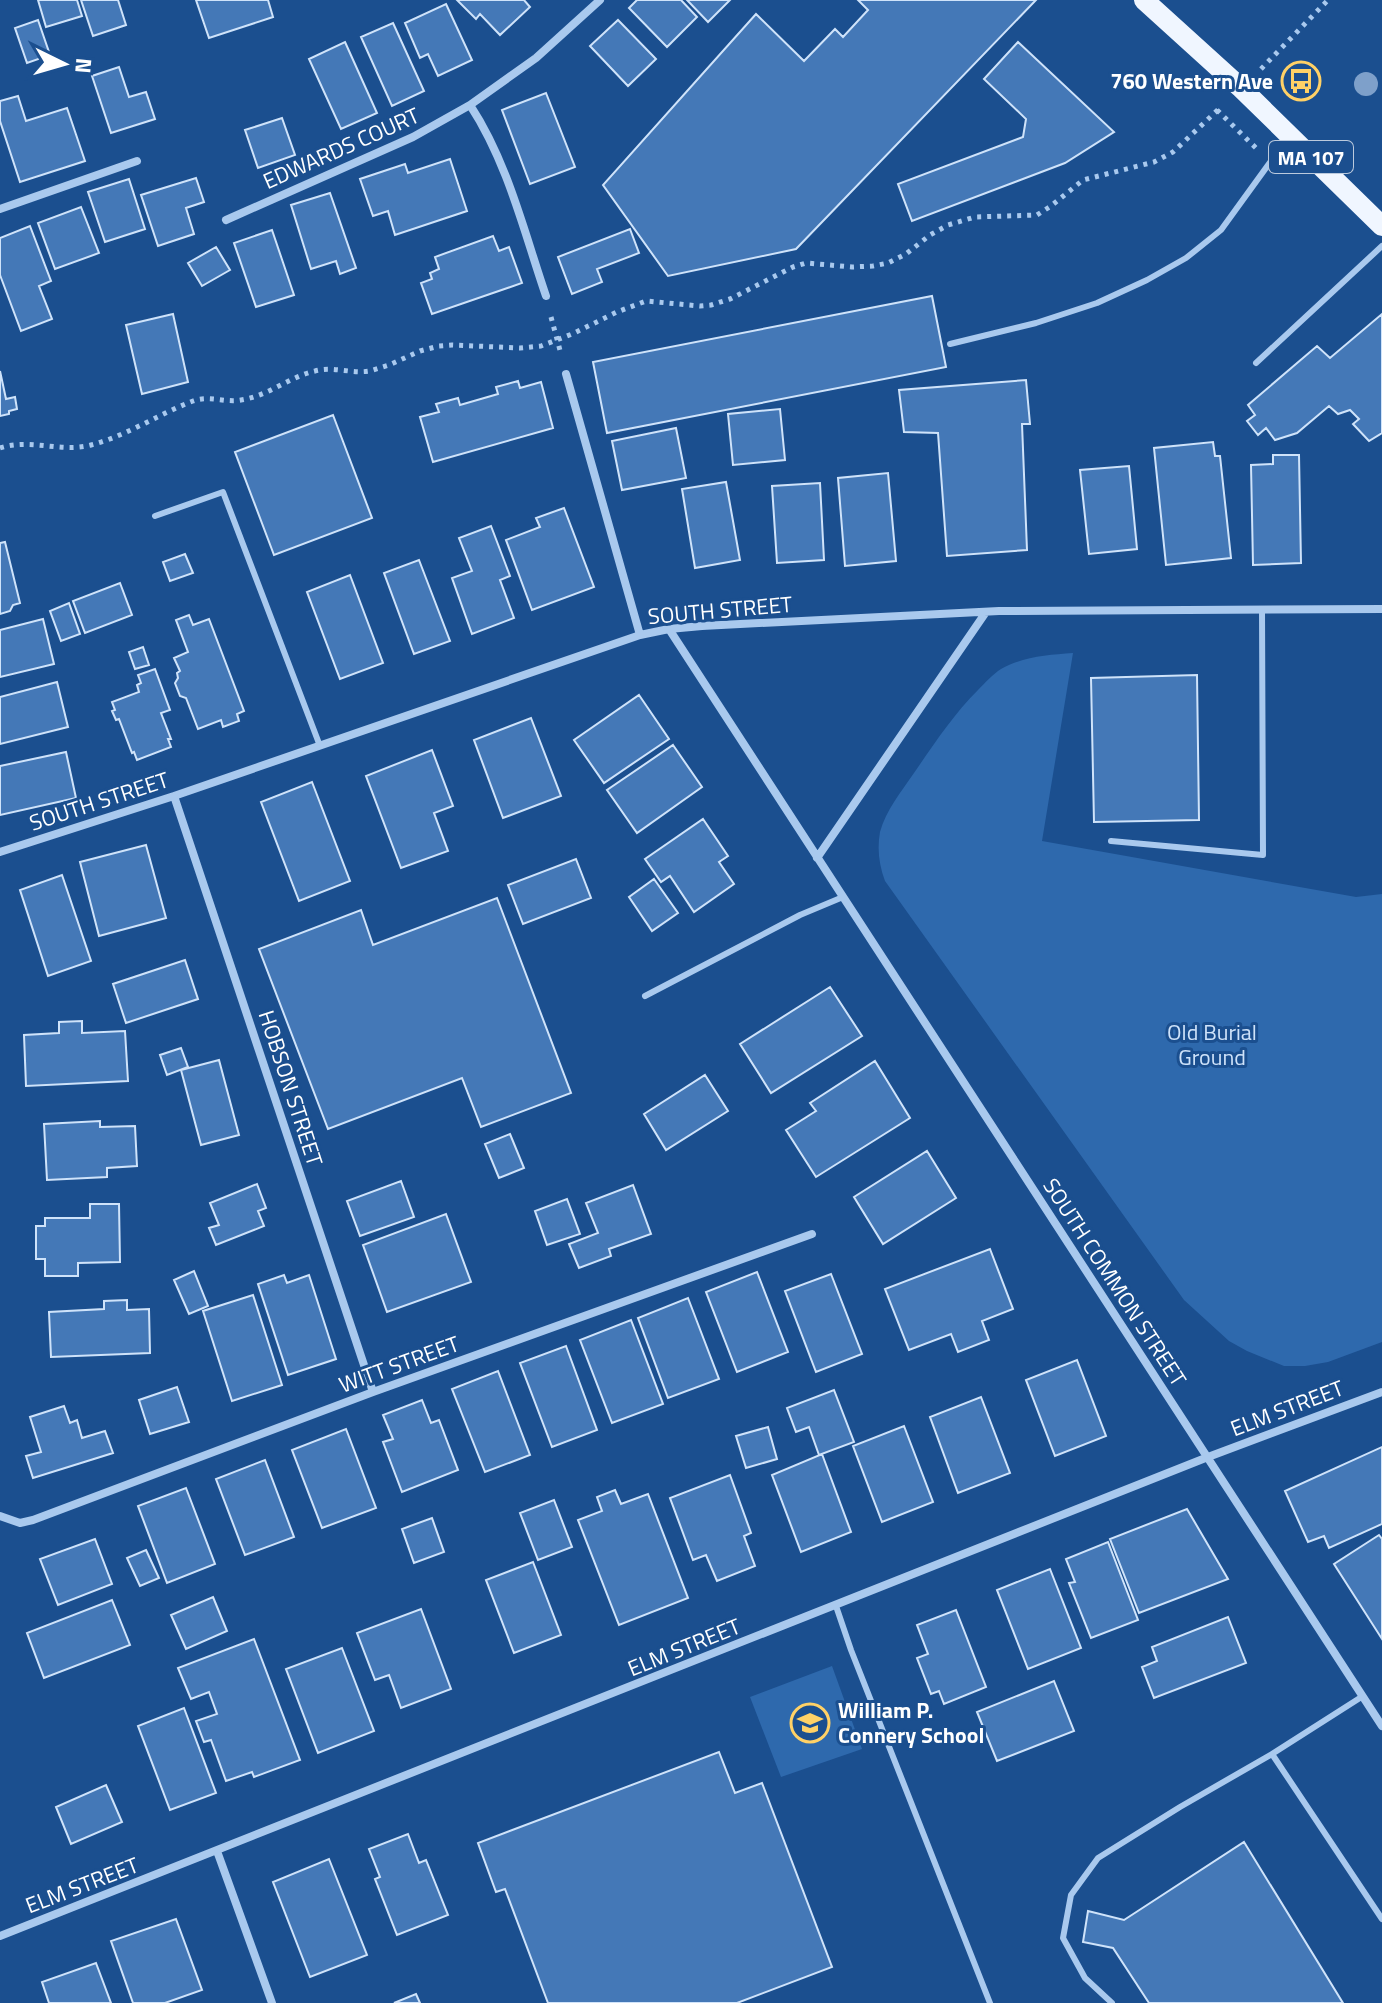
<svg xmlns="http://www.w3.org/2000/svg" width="1382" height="2003" font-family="'Titillium Web',sans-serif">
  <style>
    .green { fill: #2e69ad }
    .building { fill: #4478b7; stroke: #cfe3fa; stroke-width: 2 }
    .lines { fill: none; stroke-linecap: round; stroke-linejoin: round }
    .path { stroke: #a9c9ee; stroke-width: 5; stroke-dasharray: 4 6; stroke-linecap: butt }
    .lane { stroke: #a9c9ee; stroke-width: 6 }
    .street { stroke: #a9c9ee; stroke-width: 8 }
    .primary { stroke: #f0f6ff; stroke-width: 20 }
    .tree { fill: #7ea0ca }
    .labels { text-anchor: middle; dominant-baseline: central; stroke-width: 6; stroke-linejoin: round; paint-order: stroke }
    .shield { fill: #1b4f8f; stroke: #bbcadd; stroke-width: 2 }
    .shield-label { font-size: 20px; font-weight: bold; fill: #fff }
    .poi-label { font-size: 22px; font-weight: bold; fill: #fff; stroke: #1b4f8f; text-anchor: end }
    .street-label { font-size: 22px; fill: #fff; stroke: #1b4f8f }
    .park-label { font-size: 22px; fill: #cfe3fa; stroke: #1b4f8f }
  </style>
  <rect width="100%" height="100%" fill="#1b4f8f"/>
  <!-- green -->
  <path class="green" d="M1073 653 1042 841 1356 897 1382 894V1342L1328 1362 1305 1366H1284L1247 1351 1229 1341 1184 1300 885 881C879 865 877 849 880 832 886 810 901 792 914 773 934 744 953 715 978 690 985 683 993 674 1001 669 1024 656 1048 655 1073 653Z
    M832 1666 862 1749 781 1777 750 1697Z"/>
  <!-- building -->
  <path class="building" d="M38 0H77L82 16 46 27Z
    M81 0H118L126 25 93 36Z
    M196 0H268L273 17 209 38Z
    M457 0H524L530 7 500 35 480 14 476 19Z
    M637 0H681L697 17 667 47 629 8Z
    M687 0H730L708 22Z
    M858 0H1036L796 249 668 276 603 185 756 14 804 61 835 29 843 37 868 10Z
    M446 4 472 60 438 76 428 54 420 58 405 23Z
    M38 20 50 55 27 63 15 28Z
    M618 20 656 59 628 86 590 46Z
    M393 23 424 91 392 106 361 37Z
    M345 42 377 113 341 129 309 59Z
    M1018 42 1114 132 1065 163 912 221 898 184 1023 137 1026 119 984 79Z
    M119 67 129 97 146 92 155 119 111 133 92 76Z
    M546 93 575 167 530 184 502 110Z
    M18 96 26 121 67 108 85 161 20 182 0 121V101Z
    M282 118 295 155 258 168 245 130Z
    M450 159 467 211 395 235 388 211 373 216 360 179 405 164 408 173Z
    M196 178 204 202 186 208 194 234 158 246 141 195Z
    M129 179 145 229 105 242 88 192Z
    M330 193 356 268 340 274 336 261 311 269 291 205Z
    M81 207 99 253 55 269 38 223Z
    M30 226 51 281 39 286 52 319 21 331 0 275V238Z
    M630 229 639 253 597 269 602 282 572 294 558 257Z
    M272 230 294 295 256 307 234 243Z
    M493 236 499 251 509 247 522 283 432 314 421 283 432 279 430 273 439 269 435 257Z
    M216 247 230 270 202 286 188 263Z
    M932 296 946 367 607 433 593 362Z
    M173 314 188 382 142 394 126 325Z
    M1382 314V433L1369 441 1353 424 1359 419 1350 410 1338 414 1329 406 1297 433 1275 440 1266 428 1258 435 1247 421 1255 415 1248 405 1317 346 1330 358Z
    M0 371 6 399 15 397 17 409 9 411V414L0 416Z
    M1026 380 1030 424H1022L1027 550 947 556 938 433 904 432 899 390Z
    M518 381 520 388 541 382 553 428 433 462 420 417 439 412 436 404 458 398 460 405 498 394 496 387Z
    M780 409 785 460 733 465 728 414Z
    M333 415 372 518 274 555 235 452Z
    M676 428 686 478 622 490 612 441Z
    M1213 442 1215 456H1220L1231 558 1166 565 1154 448Z
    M1273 455H1299L1301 563 1253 565 1251 465 1273 464Z
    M1129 466 1137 549 1089 554 1080 470Z
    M888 473 896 561 845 566 838 478Z
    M726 482 740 560 695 568 682 489Z
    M820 483 824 560 777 563 772 486Z
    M564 508 594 587 532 610 506 540 540 527 536 518Z
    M491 526 510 576 500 580 514 618 472 634 452 578 472 571 459 538Z
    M5 542 20 603 13 605 10 611 0 614V543Z
    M185 554 193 573 170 581 163 562Z
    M419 560 450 641 414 654 384 573Z
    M350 575 383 663 340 679 307 592Z
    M120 583 132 615 85 633 73 601Z
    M69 603 80 634 61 641 50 611Z
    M189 615 193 625 209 619 244 711 237 714 239 721 223 727 221 720 198 729 186 698 180 696 175 683 178 678 177 673 180 671 174 658 188 652 176 620Z
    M43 619 54 664 0 677V630Z
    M143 647 149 665 135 669 129 652Z
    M155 669 170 710 161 713 171 739H168L171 747 137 760 134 752 132 753 119 719 116 720 112 711 115 710 112 702 139 692 137 685 141 683 138 675Z
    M1197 675 1199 820 1094 822 1091 678Z
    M57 682 68 727 0 744V697Z
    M639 695 669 739 604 783 574 740Z
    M531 718 561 796 503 818 474 740Z
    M673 745 702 787 637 833 607 790Z
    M432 750 453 806 434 813 448 851 401 868 366 776Z
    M66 752 76 798 0 815V766Z
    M312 782 350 881 299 901 261 802Z
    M703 819 728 856 719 862 734 884 694 912 670 876 661 882 645 859Z
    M146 845 166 918 99 936 80 862Z
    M576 859 591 898 523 924 508 885Z
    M62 875 91 961 48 976 20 890Z
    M654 879 678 913 652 931 629 897Z
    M497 898 571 1093 481 1127 462 1078 328 1129 259 949 361 910 373 945Z
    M185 960 198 999 126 1023 113 984Z
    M830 987 862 1036 771 1093 740 1044Z
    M82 1021V1033L125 1031 128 1081 26 1086 24 1035 59 1033V1022Z
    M181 1048 188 1067 167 1075 160 1055Z
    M219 1060 239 1135 201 1145 181 1070Z
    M875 1061 910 1118 816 1177 786 1130 816 1111 810 1103Z
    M705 1075 728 1111 666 1150 644 1114Z
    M100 1121V1127L135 1126 137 1166 107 1168V1177L47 1180 44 1124Z
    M510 1134 524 1168 499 1178 485 1144Z
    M927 1151 956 1198 883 1244 854 1197Z
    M401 1181 414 1217 360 1236 347 1201Z
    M257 1184 266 1208 258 1211 264 1226 216 1245 209 1228 219 1225 210 1203Z
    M633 1185 651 1234 609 1249 611 1256 579 1268 569 1244 598 1233 586 1203Z
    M567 1199 580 1234 547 1245 535 1211Z
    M90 1204H119L120 1262 78 1263V1276H45V1259H36V1226H45V1218H90Z
    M446 1214 471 1282 387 1312 363 1245Z
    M990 1249 1013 1309 982 1321 989 1340 958 1352 951 1334 909 1350 885 1289Z
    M194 1271 208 1306 189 1314 174 1280Z
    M757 1272 788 1352 737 1372 706 1292Z
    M831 1274 862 1354 816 1372 785 1291Z
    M284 1275 287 1283 309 1275 336 1359 288 1375 258 1284Z
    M253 1295 282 1385 232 1401 203 1311Z
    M688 1298 719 1379 668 1398 638 1318Z
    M127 1300V1310L149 1309 150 1353 51 1357 49 1312 104 1309V1301Z
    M631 1320 663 1404 612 1423 580 1340Z
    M566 1346 597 1430 552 1447 520 1363Z
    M1077 1360 1106 1436 1055 1456 1026 1380Z
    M498 1371 530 1455 485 1472 452 1389Z
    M177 1387 189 1422 150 1434 139 1400Z
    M834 1390 854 1442 819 1455 809 1427 796 1432 787 1408Z
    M981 1397 1010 1473 958 1493 930 1417Z
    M422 1400 431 1423 439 1420 458 1470 402 1492 383 1442 393 1439 383 1415Z
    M64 1406 70 1423 77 1420 82 1438 105 1431 113 1453 33 1478 26 1456 41 1452 30 1417Z
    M904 1426 933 1502 882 1522 853 1446Z
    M768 1427 777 1459 746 1468 736 1436Z
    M346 1429 376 1508 322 1528 292 1450Z
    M1382 1447V1524L1329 1548 1324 1536 1308 1542 1285 1491Z
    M822 1454 851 1532 801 1552 772 1475Z
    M265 1460 294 1537 245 1555 216 1479Z
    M730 1475 751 1533 744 1536 755 1566 717 1581 706 1555 693 1560 670 1498Z
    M186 1488 215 1564 167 1583 138 1506Z
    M615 1490 621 1504 648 1494 688 1598 619 1625 578 1520 602 1511 597 1497Z
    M554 1500 572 1547 538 1560 520 1513Z
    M1187 1509 1228 1579 1139 1613 1110 1539Z
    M432 1518 444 1552 414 1563 402 1529Z
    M1379 1535 1382 1539V1639L1334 1564Z
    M95 1539 112 1584 58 1605 40 1559Z
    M1108 1542 1138 1620 1091 1638 1069 1583 1075 1582 1066 1559Z
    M146 1550 159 1578 140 1586 127 1558Z
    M533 1562 561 1635 514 1653 486 1580Z
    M1050 1569 1081 1648 1028 1669 997 1590Z
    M213 1597 227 1631 186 1649 171 1615Z
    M112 1600 130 1645 44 1678 27 1633Z
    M421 1609 451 1689 401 1708 389 1675 375 1680 357 1633Z
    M956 1610 986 1687 944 1704 939 1691 931 1694 917 1658 928 1654 917 1625Z
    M1228 1617 1246 1663 1154 1698 1142 1667 1157 1661 1152 1647Z
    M254 1639 300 1760 254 1777 252 1772 226 1781 211 1740 204 1742 196 1721 217 1714 209 1692 191 1699 178 1668Z
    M342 1648 374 1731 318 1753 286 1669Z
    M1054 1681 1074 1731 997 1761 977 1712Z
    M184 1708 216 1793 170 1810 138 1726Z
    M719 1752 735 1793 762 1783 832 1967 737 2003H548L505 1889 496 1892 478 1843Z
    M106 1785 122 1822 71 1844 56 1807Z
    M408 1834 419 1863 426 1860 448 1915 397 1935 375 1879 380 1877 369 1849Z
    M1244 1842 1343 2003H1149L1113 1948 1083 1942 1088 1911 1124 1920Z
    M329 1859 367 1955 310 1977 273 1882Z
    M176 1919 202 1990 165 2003H133L111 1941Z
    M96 1963 111 2003H49L42 1982Z
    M416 1994 420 2003H394Z"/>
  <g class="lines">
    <!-- path -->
    <path class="path" d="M1261 69 1328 0
      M1217 110 1257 149
      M551 317 561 354
      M0 448C30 438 61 453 91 445 126 436 159 414 193 401 209 395 225 403 241 400 268 396 289 377 315 371 333 366 351 374 370 371L389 365 420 351 439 346 452 345 520 348 541 346 572 334 617 312 646 301 700 306 711 305 730 299 793 267 806 263 852 267 873 266 888 263 906 254 930 235 948 225 975 217 1037 215 1051 206 1083 180 1154 162 1173 152 1222 106"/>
    <!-- lane -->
    <path class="lane" d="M950 344 1036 323 1097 303 1147 280 1186 258 1221 230 1287 139
      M1256 363 1382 246
      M155 516 223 492 320 746
      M1111 841 1263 855 1262 610
      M645 996 800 915 843 897
      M836 1606 851 1650 990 2003
      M1363 1696 1272 1754 1382 1919
      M1112 2003 1085 1978 1063 1938 1071 1895 1098 1858 1180 1807 1272 1754"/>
    <!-- street -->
    <path class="street" d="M470 105C508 163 524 232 546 296
      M0 209 137 161
      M226 220 413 137 470 105 536 58 600 0
      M566 374 640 635
      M669 629 1382 1726
      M174 796 373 1392
      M0 852 174 796 640 635 669 629 702 626 999 611 1382 609
      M817 858 986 612
      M0 1516 20 1523 33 1520 373 1392 812 1234
      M217 1851 272 2003
      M0 1936 1208 1457 1382 1392"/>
    <!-- primary -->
    <path class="primary" d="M1144 0 1241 88 1382 226"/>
  </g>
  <!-- trees -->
  <circle class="tree" cx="1366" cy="84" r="12"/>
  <!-- icons -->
  <defs>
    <g id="bus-ring" transform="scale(2)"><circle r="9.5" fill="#1b4f8f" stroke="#ffd166" stroke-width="1.5"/><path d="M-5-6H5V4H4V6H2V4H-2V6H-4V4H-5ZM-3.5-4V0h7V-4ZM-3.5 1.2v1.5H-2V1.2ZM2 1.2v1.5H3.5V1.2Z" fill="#ffd166"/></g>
    <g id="school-ring" transform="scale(2)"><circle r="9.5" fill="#1b4f8f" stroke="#ffd166" stroke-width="1.5"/><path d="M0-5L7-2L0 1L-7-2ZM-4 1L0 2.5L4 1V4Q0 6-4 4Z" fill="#ffd166"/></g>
  </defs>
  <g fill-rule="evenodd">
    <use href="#bus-ring" x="1301" y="81"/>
    <use href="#school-ring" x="810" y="1723"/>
  </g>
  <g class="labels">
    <!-- shield labels -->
    <rect class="shield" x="1269" y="141" width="84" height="32" rx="6"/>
    <g class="shield-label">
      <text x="1311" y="157">MA 107</text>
    </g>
    <!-- poi labels -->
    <g class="poi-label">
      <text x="1273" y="81">760 Western Ave</text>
      <text x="838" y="1710" text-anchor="start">William P.<tspan x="838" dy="25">Connery School</tspan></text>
    </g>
    <!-- street labels -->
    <g class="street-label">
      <text transform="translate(341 148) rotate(-24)">EDWARDS COURT</text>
      <text transform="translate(720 610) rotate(-5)">SOUTH STREET</text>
      <text transform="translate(99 801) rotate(-18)">SOUTH STREET</text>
      <text transform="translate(291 1088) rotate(72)">HOBSON STREET</text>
      <text transform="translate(1115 1282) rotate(57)">SOUTH COMMON STREET</text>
      <text transform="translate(399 1364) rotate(-20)">WITT STREET</text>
      <text transform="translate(1287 1408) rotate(-21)">ELM STREET</text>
      <text transform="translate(684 1647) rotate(-22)">ELM STREET</text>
      <text transform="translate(82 1885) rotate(-21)">ELM STREET</text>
    </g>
    <!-- park labels -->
    <g class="park-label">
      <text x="1212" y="1032">Old Burial<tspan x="1212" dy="25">Ground</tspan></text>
    </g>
  </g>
  <!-- north arrow -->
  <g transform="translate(64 64) rotate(95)" stroke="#1b4f8f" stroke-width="6" paint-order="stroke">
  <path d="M0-6L14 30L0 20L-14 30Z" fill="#ffffff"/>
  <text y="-12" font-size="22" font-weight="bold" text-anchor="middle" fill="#ffffff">N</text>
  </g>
</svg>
